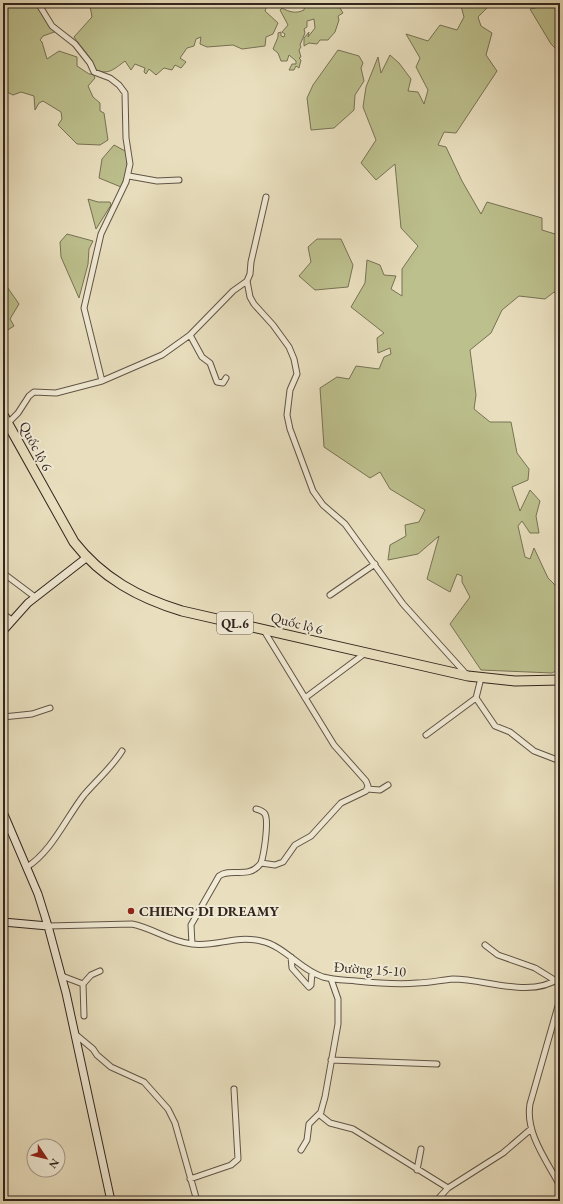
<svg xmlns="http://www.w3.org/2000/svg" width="563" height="1204" font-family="'EB Garamond',serif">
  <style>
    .green { fill: #bcc08d; stroke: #777256 }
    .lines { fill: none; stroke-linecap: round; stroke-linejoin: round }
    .street-casing { stroke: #605446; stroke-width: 7 }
    .secondary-casing { stroke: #32251e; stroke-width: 9 }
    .highway-casing { stroke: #32251e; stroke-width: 11 }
    .street { stroke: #f1ead5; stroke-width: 5 }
    .secondary { stroke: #f1ead5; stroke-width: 7 }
    .highway { stroke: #e9dfbe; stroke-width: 9 }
    .poi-dot { fill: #8f2418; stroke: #f1ead5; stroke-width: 1.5 }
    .labels { text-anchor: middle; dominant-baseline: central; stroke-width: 4; stroke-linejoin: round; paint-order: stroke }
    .shield { fill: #f1ead5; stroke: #6b6055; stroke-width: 1 }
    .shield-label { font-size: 13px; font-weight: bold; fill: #32251e }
    .street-label { font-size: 14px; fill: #32251e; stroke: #f1ead5 }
    .poi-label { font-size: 14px; font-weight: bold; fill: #32251e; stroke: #f1ead5; text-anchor: start }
  </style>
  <rect width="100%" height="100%" fill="#e9dfbe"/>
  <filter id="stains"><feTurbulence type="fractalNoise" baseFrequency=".005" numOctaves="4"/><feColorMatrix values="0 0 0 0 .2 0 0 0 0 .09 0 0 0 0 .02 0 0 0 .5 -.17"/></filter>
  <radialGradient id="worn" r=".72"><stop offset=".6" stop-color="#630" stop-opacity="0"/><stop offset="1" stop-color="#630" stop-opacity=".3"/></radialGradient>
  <!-- green -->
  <path class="green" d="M3 3H36L57 31 43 36 40 40 42 42 47 59 59 51 77 57V66L89 74H93L95 78 88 86 93 97 100 103V111L104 113 108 140 100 145 77 144 58 125 62 119 61 112 43 101 39 103 35 110 34 96 21 92 13 95 5 91 3 99Z
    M92 3H126L130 5V3H268L265 11 278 23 273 34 266 37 265 46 242 49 233 45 207 47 200 44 201 37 196 39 194 46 187 48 180 58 186 62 181 68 175 65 172 70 164 68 156 75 149 69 146 74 144 72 145 68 135 64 131 70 125 61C114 69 108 76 95 69 93 59 80 46 74 37L92 17 90 6Z
    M305 3H337L343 13 338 16 339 20 335 32 328 40H320L317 44 309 43 304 46V38L309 32 308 37 315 28 314 19 307 21V27L304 29 305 33 300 45 301 47 299 50 301 57 299 58 301 60 299 68 296 66 294 70H289L292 64H296V61L289 55 287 61H281L278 53 273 49 278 37V33L281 32V36L284 37 285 34 282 32 288 25 280 10 282 8C289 12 296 14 304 10Z
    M474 3 490 5 478 17 481 26 492 33 486 55 497 71 456 133 444 132 438 145 446 147 462 181 481 214 487 202 542 218V230L555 234 560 228V295L554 292 545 299 519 296 502 310 491 333 470 350 476 395 474 409 490 422H511L517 453 529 469 528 480 512 487 520 511 530 490 540 501 536 516 539 533H530L522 521 518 526 525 557 530 559 534 548 548 578 557 587 560 585V669L552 673 481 670 450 624 470 597 462 582V576L457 574 450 592 427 579 439 536 418 554 388 560 390 545 406 536 405 525 419 522 425 510 390 489 380 472 370 478 324 447 320 388 337 377 349 379 356 366 379 369 384 357 391 354 390 348 378 353 377 338 384 333 351 307 365 283 367 260 380 265 384 275 396 276 391 289 402 296V269L418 246 401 228 395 164 376 180 361 163 376 140 363 107 366 87 378 57 381 73 390 55 399 63 411 79 408 91 418 92 424 104 428 90 416 67 420 58 406 34 428 41 440 25 457 30 464 17 461 6H471Z
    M545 3H560V53L551 44 530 9 545 6Z
    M338 50 359 56 363 63 361 68 364 81 355 95 354 110 334 128 311 130 307 98 313 85Z
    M114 145 127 152V171L121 187 99 178 102 159Z
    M88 199 98 202H110L111 205 96 229Z
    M67 234 93 241 89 249 88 264 79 298 61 257 60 242Z
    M317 239H341L353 265 348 287 315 290 299 276 311 262 308 247Z
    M5 284 19 304 10 319 14 326 3 333V285Z"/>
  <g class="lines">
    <!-- street casing -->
    <g class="street-casing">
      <path id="street" d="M38 3 52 26 75 44 90 63 94 72 110 78 119 85 125 93 126 138 130 164 126 182 101 234 84 308 102 381
        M129 176 157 181 179 180
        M266 197 251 262 250 274 247 281 250 297 254 304 273 325 289 347 294 359 297 374 290 390 287 415 290 429 313 491 323 505 345 524 403 604 467 675
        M190 335 202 357 210 363 217 382 223 383 226 378
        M8 423 18 413 29 396 34 392 56 393 102 381 162 355 190 335 233 291 247 281
        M3 573 35 597
        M330 595 375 564
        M3 614 12 620
        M305 698 364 654
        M476 698 495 726 510 732 534 751 560 761
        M3 717 32 714 50 708
        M426 735 476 698 481 678
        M367 789 380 790 388 785
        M261 863 275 865 283 862 295 845 311 836 341 803 366 791 368 786 366 781 334 745 263 629
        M27 867C52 851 66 818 84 795 97 780 112 767 122 751
        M48 926 132 924C153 928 170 942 192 944 218 947 234 935 261 941 285 946 300 970 323 977 334 980 345 980 356 981 376 983 397 985 417 983 429 983 441 980 453 979 487 979 529 999 560 978
        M192 944 191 925 219 876C231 867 249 880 261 863 264 854 269 822 265 814 263 811 260 810 256 809
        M485 945 498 955 535 968 556 981
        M291 957 292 968 309 987 311 985 312 972
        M62 976 83 984 84 1016
        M331 979 338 999V1024L325 1097 320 1115 330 1123 353 1129 448 1188
        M83 984 91 975 100 971
        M560 999 530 1104C525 1133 547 1161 560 1186
        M75 1034 93 1049 97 1055 111 1067 144 1082 168 1109 175 1123 197 1201
        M331 1060 437 1064
        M301 1150 307 1140 309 1124 321 1112
        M417 1170 421 1149
        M190 1179 231 1165 238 1159 234 1089
        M436 1201 448 1188 503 1153 531 1129"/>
    </g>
    <!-- secondary casing -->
    <g class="secondary-casing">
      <path id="secondary" d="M3 631 28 603 86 558
        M3 812 38 894 48 926 66 993 111 1201
        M3 922 48 926"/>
    </g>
    <!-- highway casing -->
    <g class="highway-casing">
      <path id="highway" d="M3 415 74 542C102 578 139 598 182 611L468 676 515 681 560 680"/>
    </g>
    <!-- street -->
    <use href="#street" class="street"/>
    <!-- secondary -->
    <use href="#secondary" class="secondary"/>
    <!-- highway -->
    <use href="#highway" class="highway"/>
  </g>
  <!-- markers -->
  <circle class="poi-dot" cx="131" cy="911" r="4"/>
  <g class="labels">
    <!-- shield labels -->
    <rect class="shield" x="217" y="612" width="36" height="22" rx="3"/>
    <g class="shield-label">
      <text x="235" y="623">QL.6</text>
    </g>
    <!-- street labels -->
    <g class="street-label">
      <text transform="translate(36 446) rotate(62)">Quốc lộ 6</text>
      <text transform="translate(297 623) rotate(14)">Quốc lộ 6</text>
      <text transform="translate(370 969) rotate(4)">Đường 15-10</text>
    </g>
    <!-- poi labels -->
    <g class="poi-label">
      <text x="139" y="911">CHIENG DI DREAMY</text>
    </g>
  </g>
  <!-- margin -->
  <rect width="563" height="1204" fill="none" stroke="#e9dfbe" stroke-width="16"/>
  <rect x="4" y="4" width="555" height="1196" fill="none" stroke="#32251e" stroke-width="2"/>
  <rect x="8" y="8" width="547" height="1188" fill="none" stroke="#32251e"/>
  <!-- north arrow -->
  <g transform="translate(46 1158) rotate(125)"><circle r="19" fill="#f1ead5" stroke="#a59b8c"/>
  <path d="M0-3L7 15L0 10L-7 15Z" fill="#8f2418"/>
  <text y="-6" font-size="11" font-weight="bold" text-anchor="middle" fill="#32251e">N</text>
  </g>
  <rect width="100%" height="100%" filter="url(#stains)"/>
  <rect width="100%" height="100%" fill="url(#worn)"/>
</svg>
